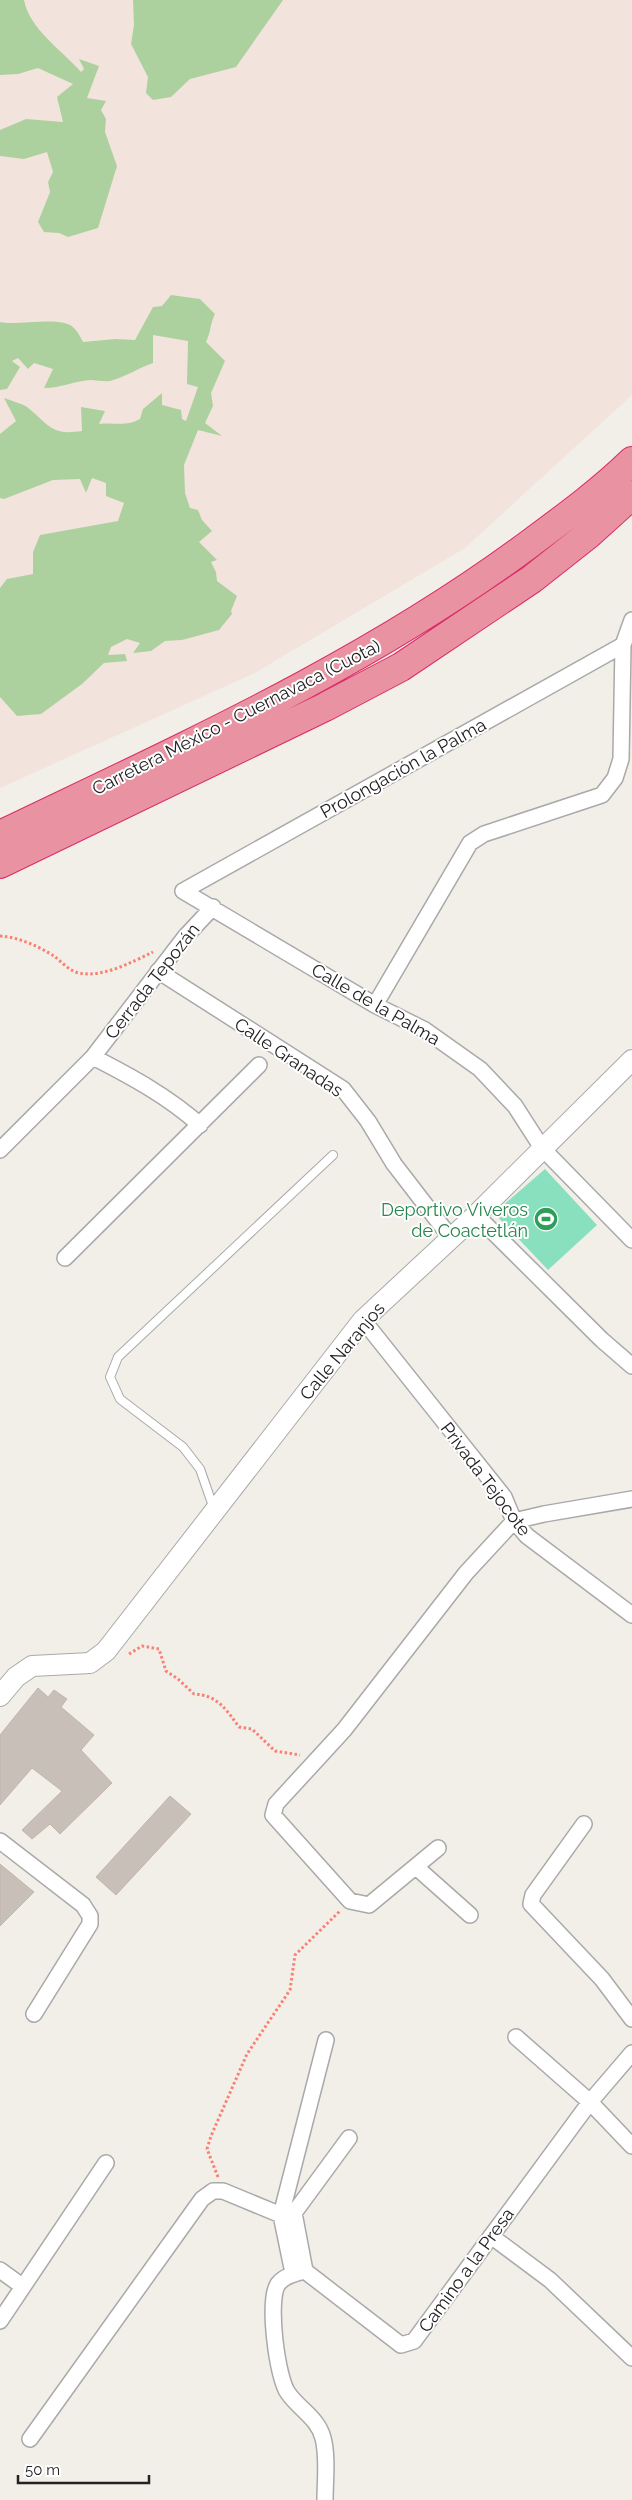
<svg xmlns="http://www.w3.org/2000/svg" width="632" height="2500" font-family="Raleway,sans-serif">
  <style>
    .military { fill: #f3e3dd }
    .forest { fill: #add19e }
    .pitch { fill: #88e0be }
    .building { fill: #c7bfb8; stroke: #c4b6ab }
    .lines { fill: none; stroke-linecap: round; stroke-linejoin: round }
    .service-casing { stroke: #a9a9a9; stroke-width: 10 }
    .minor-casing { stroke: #a9a9a9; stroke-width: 18 }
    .tertiary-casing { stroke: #a9a9a9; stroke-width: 22 }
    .motorway-casing { stroke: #dc2a67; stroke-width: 30 }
    .path { stroke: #fa8072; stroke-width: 3; stroke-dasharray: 2.5 2.5; stroke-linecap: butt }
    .service { stroke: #fff; stroke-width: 8 }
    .minor { stroke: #fff; stroke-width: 15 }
    .tertiary { stroke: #fff; stroke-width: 20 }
    .motorway { stroke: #e892a2; stroke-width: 28 }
    .labels { text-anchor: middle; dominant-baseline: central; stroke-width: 4; stroke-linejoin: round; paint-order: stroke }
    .street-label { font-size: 18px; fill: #222; stroke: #fff }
    .leisure-label { font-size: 18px; fill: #27864d; stroke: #fff; text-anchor: end }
  </style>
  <rect width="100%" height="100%" fill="#f2efe9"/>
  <!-- military -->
  <path class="military" d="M0 0H632V395L465 548 255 673 0 788Z"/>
  <!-- forest -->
  <path class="forest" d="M0 0H24C29 29 63 51 81 72L84 69 79 59 99 66 87 98 106 101 101 110 106 119 105 132 117 166 98 228 68 237 59 233 44 232 38 222 50 192 48 182 53 172 47 152 24 159 0 156V130L26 119 63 122 57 97 73 84 38 68 18 74 0 75Z
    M133 0H283L236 67 190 79 171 97 153 100 146 93 148 77 131 44 134 25Z
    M171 295 200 299 215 314C210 324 211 332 206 342L225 361 211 393 213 406 205 423 222 436 198 430 184 465 185 493 190 508 198 510 202 520 212 531 199 542 217 560 211 562 216 572 217 581 237 596 231 611 232 614 219 630 182 640 165 641 151 651 133 653 140 643 127 639 111 647 108 655 125 654 127 661 104 663 82 684 41 714 17 716 0 697V588L7 579 33 574V552L40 535 118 521 124 503 106 496V483L92 478 86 493 80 479 53 480 4 499 0 498V434L16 421 4 398C11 401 21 403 27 407 49 424 50 436 82 431L81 407 105 411 99 424C116 422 125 427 140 419L143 409 162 393V405L181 410 182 419 186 421 198 387 187 384 188 341 153 335V363C139 368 125 377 110 381 104 382 97 380 90 380 74 381 61 388 44 388L53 369 34 363 28 369 18 358 12 361 20 367 7 389 0 390V322C19 326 62 315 74 328 78 332 81 338 83 342L115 339 135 340 153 307 162 306Z"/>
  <!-- pitch -->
  <path class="pitch" d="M545 1169 597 1225 548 1270 494 1213Z"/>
  <!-- building -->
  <path class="building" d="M38 1688 48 1697 54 1690 67 1699 61 1707 94 1735 81 1750 112 1783 60 1834 50 1824 32 1839 22 1830 62 1791 32 1768 0 1805V1735Z
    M170 1796 191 1814 116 1895 96 1877Z
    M0 1864 34 1892 0 1926Z"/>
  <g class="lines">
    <!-- service casing -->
    <g class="service-casing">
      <path id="service" d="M214 1509 200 1469 183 1447 120 1399 110 1377 118 1357 333 1155"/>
    </g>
    <!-- minor casing -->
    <g class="minor-casing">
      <path id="minor" d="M183 891 375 1005 425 1030 480 1069 515 1106 542 1148 632 1240
        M183 891 623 645
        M158 971 343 1089 368 1121 394 1164 451 1238
        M375 1005 470 843 484 834 602 795 615 778 621 759 623 645 632 620
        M93 1057C132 1077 167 1096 200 1125
        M0 1150 93 1057 185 937 213 907
        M476 1215 602 1340 632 1366
        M65 1258 259 1065
        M363 1320 504 1497 514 1521 527 1536 632 1615
        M584 1824 533 1895 531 1904 602 1979 632 2019
        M0 1841 83 1905 90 1916V1924L34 2014
        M438 1848 369 1905 350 1901 273 1815 276 1804 344 1730 466 1573 514 1521 544 1514 632 1499
        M416 1867 470 1915
        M516 2037 590 2102 632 2146
        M281 2215 326 2040
        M491 2236 550 2280 632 2358
        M0 2270 22 2286
        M305 2271 294 2213 349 2138
        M0 2321 106 2163
        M30 2439 202 2199 213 2191H223L281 2215 293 2273
        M325 2500C325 2481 328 2457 323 2438 318 2418 299 2409 288 2393 277 2378 267 2300 278 2284 284 2276 296 2273 305 2271L401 2345 414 2341 590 2102 632 2053"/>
    </g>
    <!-- tertiary casing -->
    <g class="tertiary-casing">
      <path id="tertiary" d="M0 1696 16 1677 32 1666 90 1663 106 1651 363 1320 476 1215 632 1060"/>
    </g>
    <!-- motorway casing -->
    <g class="motorway-casing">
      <path id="motorway" d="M0 835C183 747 369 664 532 542 567 516 601 491 632 461
        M0 864 325 707 401 667 532 579 589 534 632 495"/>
    </g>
    <!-- path -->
    <path class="path" d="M0 936C18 937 38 946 54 956 62 962 69 971 79 973 103 978 132 962 153 952
      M129 1654 142 1646 159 1649 166 1671 178 1679 194 1694C217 1695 226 1709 239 1727L252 1729 275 1751 300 1755
      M218 2177 207 2149 211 2136 247 2054 290 1990 295 1955 340 1911"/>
    <!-- service -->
    <use href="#service" class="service"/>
    <!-- minor -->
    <use href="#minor" class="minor"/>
    <!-- tertiary -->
    <use href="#tertiary" class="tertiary"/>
    <!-- motorway -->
    <use href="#motorway" class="motorway"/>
  </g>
  <!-- icons -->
  <defs>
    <g id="stadium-disc" transform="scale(1.25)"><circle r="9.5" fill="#2e9e5b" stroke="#fff"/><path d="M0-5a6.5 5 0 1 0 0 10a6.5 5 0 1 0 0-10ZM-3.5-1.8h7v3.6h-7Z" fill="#fff"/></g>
  </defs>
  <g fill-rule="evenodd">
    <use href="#stadium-disc" x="546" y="1219"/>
  </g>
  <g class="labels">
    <!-- street labels -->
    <g class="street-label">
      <text transform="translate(236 717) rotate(-27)">Carretera México - Cuernavaca (Cuota)</text>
      <text transform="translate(403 768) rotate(-29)">Prolongación la Palma</text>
      <text transform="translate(152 981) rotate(-52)">Cerrada Tepozán</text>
      <text transform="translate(376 1004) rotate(30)">Calle de la Palma</text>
      <text transform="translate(289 1057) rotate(34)">Calle Granadas</text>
      <text transform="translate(342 1351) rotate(-50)">Calle Naranjos</text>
      <text transform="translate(486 1479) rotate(53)">Privada Tejocote</text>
      <text transform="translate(466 2270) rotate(-54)">Camino a la Presa</text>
    </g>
    <!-- leisure labels -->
    <g class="leisure-label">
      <text x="528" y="1209">Deportivo Viveros<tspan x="528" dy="21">de Coactetlán</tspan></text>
    </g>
  </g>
  <!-- scale -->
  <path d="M18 2475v8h131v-8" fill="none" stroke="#222222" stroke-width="2.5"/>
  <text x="25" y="2475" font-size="15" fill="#222222" stroke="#ffffff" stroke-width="4" paint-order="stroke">50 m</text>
</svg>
